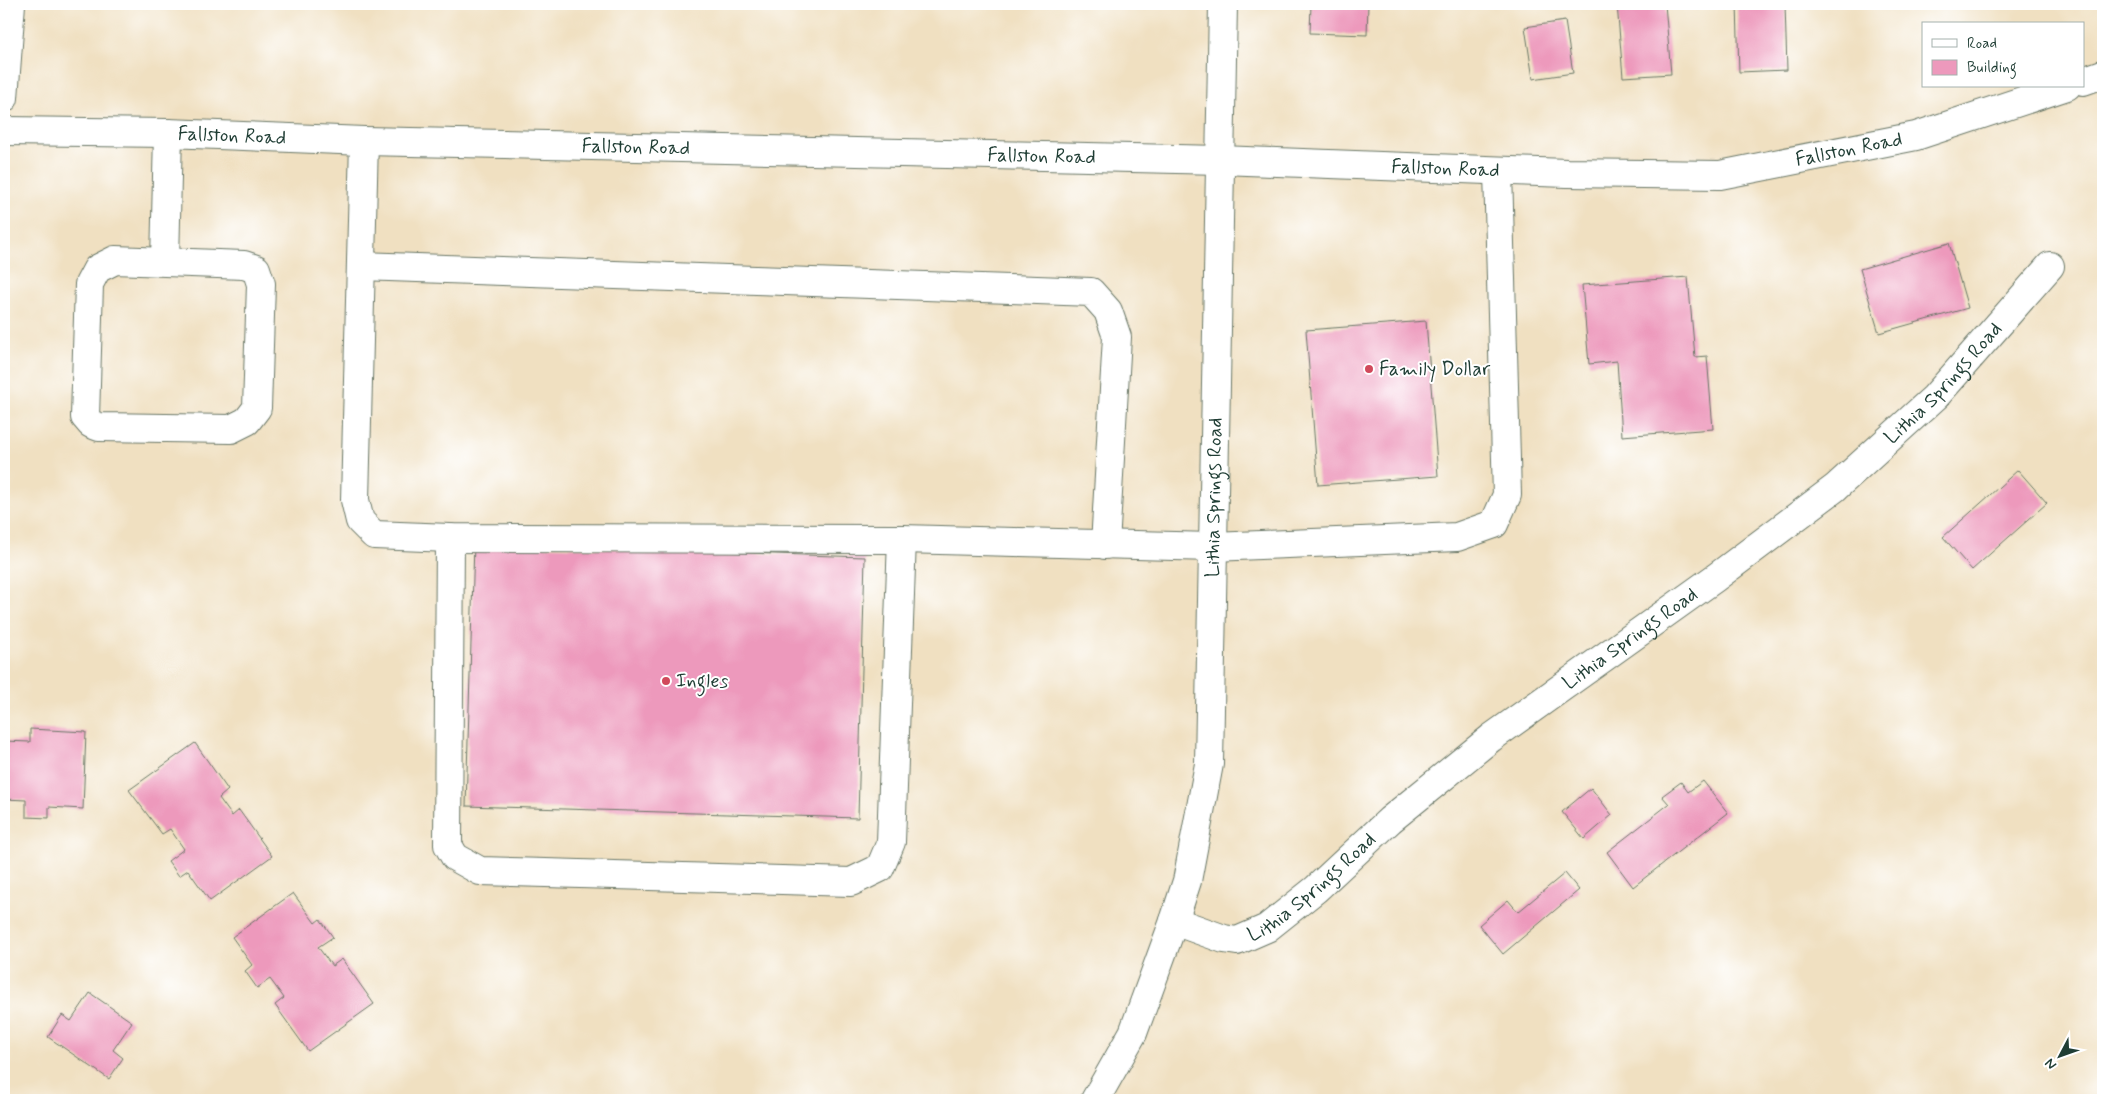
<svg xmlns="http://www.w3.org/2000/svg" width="2107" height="1104" font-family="Mynerve,sans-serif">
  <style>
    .building { fill: #ed99bc }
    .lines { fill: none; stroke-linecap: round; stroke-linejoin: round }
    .minor-casing { stroke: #687665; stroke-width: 30 }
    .major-casing { stroke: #687665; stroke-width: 30 }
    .minor { stroke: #fff; stroke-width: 28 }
    .major { stroke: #fff; stroke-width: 28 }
    .poi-dot { fill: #d1495b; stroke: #fff; stroke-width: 2 }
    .labels { text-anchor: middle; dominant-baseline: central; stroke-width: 4; stroke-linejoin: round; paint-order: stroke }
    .street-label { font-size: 20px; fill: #1f3d34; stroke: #fff }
    .poi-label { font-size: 20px; fill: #1f3d34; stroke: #fff; text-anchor: start }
  </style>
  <rect width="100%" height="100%" fill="#fff"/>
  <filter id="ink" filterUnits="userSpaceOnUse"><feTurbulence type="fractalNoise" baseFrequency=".02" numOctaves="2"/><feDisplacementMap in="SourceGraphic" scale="10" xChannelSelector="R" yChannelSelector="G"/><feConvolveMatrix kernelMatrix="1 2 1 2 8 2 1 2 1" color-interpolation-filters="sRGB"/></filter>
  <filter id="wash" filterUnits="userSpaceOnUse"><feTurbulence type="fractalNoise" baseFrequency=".0096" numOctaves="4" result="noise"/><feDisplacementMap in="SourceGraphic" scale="20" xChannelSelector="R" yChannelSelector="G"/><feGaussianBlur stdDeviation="1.12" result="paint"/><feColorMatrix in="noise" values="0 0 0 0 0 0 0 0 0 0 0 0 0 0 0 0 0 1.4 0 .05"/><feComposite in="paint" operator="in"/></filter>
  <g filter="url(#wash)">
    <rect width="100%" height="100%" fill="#f0e0c1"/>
    <g id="blocks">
      <!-- building -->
      <path class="building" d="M1311 4H1368L1367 35 1310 33Z
        M1617 4H1665L1671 74 1623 77Z
        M1737 4H1785L1787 70 1739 72Z
        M1565 21 1573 73 1533 79 1525 27Z
        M1949 243 1968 308 1879 333 1860 269Z
        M1688 277 1695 357 1707 356 1713 429 1622 436 1617 361 1589 364 1582 285Z
        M1426 321 1438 476 1318 485 1306 330Z
        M2018 470 2047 503 1972 570 1943 537Z
        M474 544 865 557 858 818 466 806Z
        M30 729 86 732 83 809 49 807V818L26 817V800L4 799V741L30 742Z
        M195 743 228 790 219 798 232 816 239 810 272 856 210 901 188 870 179 876 168 861 184 849 170 829 162 834 129 790Z
        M1703 781 1728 813 1633 887 1607 852 1669 804 1662 796 1681 782 1688 792Z
        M1591 788 1612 815 1584 839 1562 812Z
        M1565 873 1579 890 1503 954 1479 925 1508 900 1518 912Z
        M293 893 315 923 320 919 333 937 318 947 332 966 342 959 374 1004 308 1051 275 1005 284 998 270 979 257 988 245 971 252 965 232 937Z
        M90 993 132 1022 113 1050 123 1058 109 1079 48 1037 62 1015 71 1021Z"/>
    </g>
  </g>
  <g filter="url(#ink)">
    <use href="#blocks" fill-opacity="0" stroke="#687665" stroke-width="1"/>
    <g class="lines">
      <!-- minor casing -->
      <g class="minor-casing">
        <g id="minor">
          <path d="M4 98 11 4"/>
          <path d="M364 141 355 500 360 521 374 535 450 538 902 539 1213 547 1457 537 1494 524 1507 495 1498 171"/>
          <path d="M165 262 244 265 256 269 261 284 257 408 247 421 231 429 99 427 91 424 85 417 89 284 97 269 115 260 165 262 168 133"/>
          <path d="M361 266 1091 292 1108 311 1117 337 1105 545"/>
          <path d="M450 538 448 845 455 857 480 871 851 882 880 868 891 842 902 539"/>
          <path id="s1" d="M1174 921 1224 939 1237 941 1267 928 1316 889 1390 820 1491 738 1715 578 1835 488 1935 397 2050 266"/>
          <path id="s2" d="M1095 1100 1133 1033 1174 921 1187 881 1209 764 1223 4"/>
        </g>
      </g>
      <!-- major casing -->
      <g class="major-casing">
        <g id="major">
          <path d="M2083 81 2103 74"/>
          <path id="s3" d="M4 131 168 133 364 141 1221 160 1567 173 1720 175 1916 136 2067 86"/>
        </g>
      </g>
      <!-- minor -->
      <use href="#minor" class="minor"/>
      <!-- major -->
      <use href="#major" class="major"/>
    </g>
  </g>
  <!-- markers -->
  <g class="poi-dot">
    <circle cx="1369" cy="369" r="5"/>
    <circle cx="666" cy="681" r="5"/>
  </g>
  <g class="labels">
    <!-- street labels -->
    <g class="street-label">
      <text stroke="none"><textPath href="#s3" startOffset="228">Fallston Road</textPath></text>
      <text stroke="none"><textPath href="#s3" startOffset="632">Fallston Road</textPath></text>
      <text stroke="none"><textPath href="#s3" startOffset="1848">Fallston Road</textPath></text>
      <text stroke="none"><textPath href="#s3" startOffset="1038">Fallston Road</textPath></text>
      <text stroke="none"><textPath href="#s3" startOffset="1442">Fallston Road</textPath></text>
      <text stroke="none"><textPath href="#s1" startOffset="969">Lithia Springs Road</textPath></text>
      <text stroke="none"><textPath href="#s2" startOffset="624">Lithia Springs Road</textPath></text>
      <text stroke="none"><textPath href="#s1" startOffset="564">Lithia Springs Road</textPath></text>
      <text stroke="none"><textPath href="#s1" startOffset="159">Lithia Springs Road</textPath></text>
    </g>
    <!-- poi labels -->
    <g class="poi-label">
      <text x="1379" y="369">Family Dollar</text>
      <text x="676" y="681">Ingles</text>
    </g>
  </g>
  <!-- margin -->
  <rect width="2107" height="1104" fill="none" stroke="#fff" stroke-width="20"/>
  <!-- legend -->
  <rect x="1922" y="22" width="162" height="65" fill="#ffffff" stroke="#a5b1ae"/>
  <rect x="1932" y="39" width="25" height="8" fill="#ffffff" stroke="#a5b1ae"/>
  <text x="1967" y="48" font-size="15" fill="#1f3d34">Road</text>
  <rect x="1932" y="60" width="25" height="15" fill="#ed99bc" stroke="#a5b1ae"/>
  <text x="1967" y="72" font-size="15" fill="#1f3d34">Building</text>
  <!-- north arrow -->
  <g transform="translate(2060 1056) rotate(229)" stroke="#ffffff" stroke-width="4" paint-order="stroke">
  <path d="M0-4L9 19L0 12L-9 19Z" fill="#1f3d34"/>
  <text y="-8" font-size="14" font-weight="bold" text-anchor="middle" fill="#1f3d34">N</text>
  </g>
</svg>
